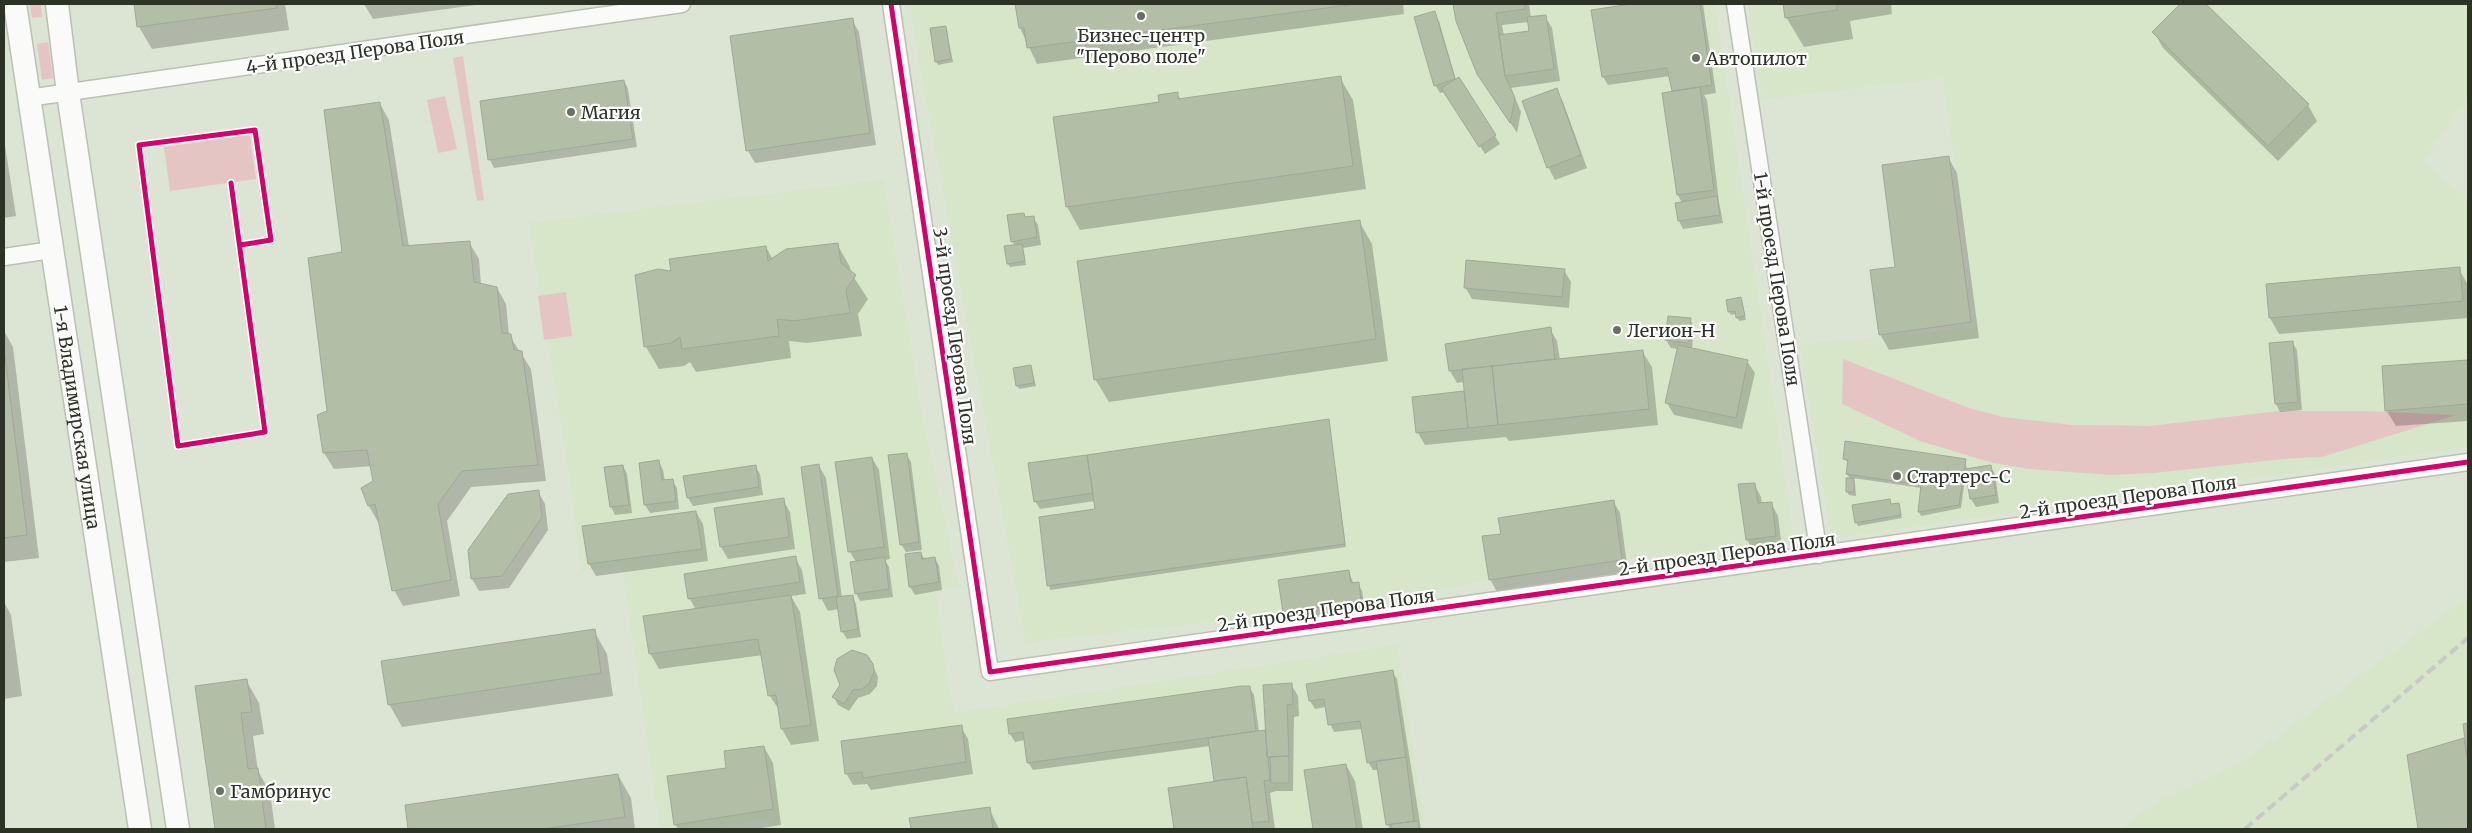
<svg xmlns="http://www.w3.org/2000/svg" width="2472" height="833" font-family="Merriweather,serif">
  <style>
    .built { fill: #d7e5c9 }
    .green { fill: #e4c5c4 }
    .shadow { fill: #0003; fill-rule: evenodd }
    .building { fill: #b3bea7; stroke: #a1a79a }
    .lines { fill: none; stroke-linecap: round; stroke-linejoin: round }
    .minor-casing { stroke: #bac1b3; stroke-width: 19 }
    .secondary-casing { stroke: #bac1b3; stroke-width: 25 }
    .minor { stroke: #fafbf8; stroke-width: 16 }
    .secondary { stroke: #fafbf8; stroke-width: 22 }
    .rail { stroke: #c8cac5; stroke-width: 4; stroke-dasharray: 10 5; stroke-linecap: butt }
    .cycleway-casing { stroke: #fff; stroke-width: 8 }
    .cycleway { stroke: #d6006c; stroke-width: 5 }
    .poi-dot { fill: #6a7063; stroke: #fff; stroke-width: 2 }
    .labels { text-anchor: middle; dominant-baseline: central; stroke-width: 4.5; stroke-linejoin: round; paint-order: stroke }
    .poi-label { font-size: 18px; fill: #2d3226; stroke: #fff; text-anchor: start }
    .street-label { font-size: 18px; fill: #2d3226; stroke: #fff }
  </style>
  <rect width="100%" height="100%" fill="#dce4d3"/>
  <!-- built -->
  <path class="built" d="M910 4H1715L1794 541 1622 560 1489 580 1330 609 1026 642 920 66Z
    M1748 4H2468V97L2423 161 2468 199V447L1843 537 1830 530 1800 345 1977 327 1943 78 1762 99Z
    M883 180 923 422 959 586 936 590 947 678 954 713 1397 645 1425 829H772L770 819 700 829H660L622 566 581 571 568 466 529 223Z
    M2468 597V829H2121L2157 802 2242 762Z"/>
  <!-- green -->
  <path class="green" d="M30 4H41L42 17 32 18Z
    M48 42 53 78 42 80 37 44Z
    M463 56 484 200 477 201 453 58Z
    M445 96 457 149 438 153 427 100Z
    M250 135 256 179 170 191 164 147Z
    M566 292 572 336 544 340 538 296Z
    M1843 359 1969 408 2003 417 2072 425 2150 426 2280 411H2364L2456 415 2322 457 2283 459 2154 473 2111 475 2029 469 1993 463 1920 441 1842 404Z"/>
  <!-- shadow -->
  <path class="shadow" d="M135 4H285L289 30 152 49 139 27Z
    M364 4H483L373 19Z
    M1017 4H1403L1404 14 1037 64 1020 28Z
    M1455 4H1529L1531 18 1545 16 1552 28 1560 81 1511 88 1521 112 1517 133 1478 74 1458 20ZM1529 22 1530 33 1504 36 1502 25Z
    M1639 4H1703L1716 93 1704 95 1707 100 1719 202 1723 223 1683 229 1679 221 1682 203 1678 195 1673 92 1670 76 1608 85 1603 77 1592 11Z
    M1784 4H1891L1892 14 1850 21 1853 39 1804 47 1786 17Z
    M2181 4H2205L2308 105 2317 121 2278 161 2163 48 2154 32Z
    M1434 13 1439 21 1456 80 1459 78 1500 144 1485 154 1445 92 1440 93 1435 85Z
    M852 20 859 32 876 145 755 163 748 151Z
    M946 27 953 62 938 65 936 61Z
    M1340 78 1353 100 1366 189 1080 230 1067 207 1054 118 1161 103 1177 94 1181 100Z
    M624 81 628 89 637 147 494 168 490 160Z
    M1556 89 1563 102 1587 168 1555 180 1548 167Z
    M380 104 389 120 409 247 469 242 479 259 481 285 497 288 506 304 509 335 531 369 546 481 471 487 447 521 460 596 403 606 394 590 380 521 378 522 369 506 363 489 375 482 372 466 334 469 324 453 318 415 329 412 343 253Z
    M4 139 16 216 4 218Z
    M1948 157 1957 173 1979 338 1889 350 1880 334Z
    M1023 214 1026 218 1033 217 1038 225 1041 245 1023 248 1026 265 1010 267 1008 264 1015 246 1012 241Z
    M1359 221 1372 244 1388 361 1109 402 1095 379Z
    M837 244 850 267 851 273 868 299 858 314 862 336 807 343 789 341 791 358 696 372 690 362 684 366 659 369 646 347 672 273 766 247 773 260Z
    M2459 269 2468 285V318L2279 334 2270 318Z
    M1564 270 1571 282 1569 308 1472 299 1465 287Z
    M1741 298 1746 320 1739 321 1736 314 1731 315 1729 312Z
    M1690 319 1694 327 1692 349 1747 361 1755 373 1742 429 1674 415 1667 403 1678 349 1671 348 1666 340Z
    M1550 329 1557 341 1560 360 1642 351 1652 367 1658 425 1509 441 1506 437 1425 445 1418 433 1413 398 1466 393 1464 382 1457 383 1450 371Z
    M4 331 13 347 39 558 4 562Z
    M2292 342 2297 350 2302 410 2280 412 2276 404Z
    M2468 361V421L2396 426 2386 410 2383 367Z
    M1031 366 1036 386 1019 389 1017 385Z
    M1328 420 1346 547 1050 590 1041 518 1096 510 1095 501 1040 509 1035 501Z
    M906 454 911 462 922 550 906 552 901 544Z
    M872 458 879 470 890 559 885 560 889 567 893 597 860 601 856 593V562L850 552Z
    M1844 459 1965 460 1967 470 1990 466 1995 474 1999 503 1976 507 1971 499 1966 473 1961 508 1921 516 1919 512 1922 488 1853 478 1855 483 1856 496 1849 495 1847 492 1850 479 1847 474 1849 463Z
    M659 462 663 470 665 481 672 480 677 488 679 509 650 513 645 505Z
    M623 466 627 474 632 513 615 515 611 507 606 468Z
    M755 466 760 474 763 495 693 506 688 498 685 477Z
    M819 466 826 478 842 598 852 596 856 604 861 637 847 639 842 631 839 609 828 611 821 598Z
    M1754 484 1761 497 1762 504 1771 503 1778 516 1782 549 1754 552 1747 540 1739 485Z
    M538 491 545 504 548 530 509 588 479 591 472 579Z
    M783 500 790 512 795 549 728 559 721 547Z
    M1889 500 1892 505 1898 504 1902 518 1858 526 1856 522Z
    M1613 501 1620 513 1628 572 1497 592 1490 579 1502 535Z
    M696 512 703 524 708 561 596 576 589 564 584 527Z
    M921 553 925 560 935 558 939 566 942 590 915 595 910 587 906 555Z
    M795 558 802 570 806 594 791 596 800 612 819 741 791 745 782 729 780 711 769 695 763 655 659 669 650 653 696 610 690 599 686 575Z
    M1348 571 1354 584 1358 583 1362 591 1365 609 1289 620 1284 612Z
    M4 602 11 615 22 696 4 699Z
    M594 631 607 654 613 696 402 727 389 704Z
    M848 652H860L871 661 878 677 877 686 870 694 858 698 849 711 838 705 834 697 841 685 837 662Z
    M1392 671 1397 679 1421 829H1390L1387 824 1379 770H1373L1368 762 1362 729 1334 732 1330 724 1326 707 1315 709 1310 701Z
    M246 680 259 703 264 734 253 736 258 771 270 792 275 829H216L196 687Z
    M1291 684 1298 696 1299 716 1294 717 1293 791H1276L1270 793 1275 829H1175L1170 789 1215 782 1210 746 1033 770 1028 762 1025 740 1015 742 1010 734 1249 687 1254 695 1259 732 1266 731Z
    M2468 724V829H2420L2408 756 2466 739 2464 725Z
    M961 727 968 739 973 774 871 790 867 784 853 785 846 773Z
    M764 747 773 763 781 825 755 829H678L675 824Z
    M1346 765 1355 781 1363 829H1314L1305 771Z
    M618 775 631 798 635 829H410L406 806Z
    M989 808 999 829H912L911 819Z"/>
  <!-- building -->
  <path class="building" d="M134 4H276L277 8 137 27Z
    M1015 4H1356L1027 48 1024 28H1019Z
    M1453 4H1524L1525 9 1496 13 1505 76 1515 98 1510 123 1477 74 1456 21Z
    M1631 4H1700L1712 85 1672 91 1667 68 1602 77 1591 10Z
    M1783 4H1836L1837 10 1785 18Z
    M2180 4H2206L2309 104 2268 146 2152 32Z
    M1435 11 1455 79 1434 86 1414 17Z
    M1546 15 1554 69 1505 76 1499 35 1529 31 1527 17Z
    M853 18 870 133 746 151 730 36Z
    M946 26 951 59 935 62 930 28Z
    M1341 76 1353 166 1066 207 1053 117 1159 102 1158 95 1178 92V99Z
    M1459 77 1496 135 1479 147 1441 88Z
    M624 80 633 139 488 160 480 101Z
    M1700 87 1714 190 1677 195 1662 93Z
    M1557 88 1581 155 1547 168 1522 101Z
    M380 102 403 246 470 241 474 282 497 287 502 333 511 334 514 350 522 351 538 465 462 471 438 504 451 580 392 591 375 504 368 506 361 488 373 481 367 450 323 453 317 415 327 411 308 258 342 252 324 110Z
    M1949 156 1971 322 1879 335 1870 270 1895 267 1882 165Z
    M1717 196 1720 215 1678 221 1675 203Z
    M1024 213 1025 217 1034 216 1037 237 1011 242 1007 215Z
    M1360 220 1376 339 1094 380 1077 261Z
    M838 243 841 263 856 275 846 290 850 313 793 321 777 319 779 336 682 349 680 337 671 343 644 347 635 275 658 269 671 271 669 259 766 246 768 261 786 249Z
    M1022 244 1025 261 1007 264 1004 246Z
    M1466 260 1565 269 1562 297 1464 288Z
    M2460 267 2463 301 2269 318 2266 284Z
    M1741 297 1745 316 1736 318 1735 311 1728 312 1726 300Z
    M1668 316 1691 318 1688 343 1665 340Z
    M1551 327 1555 359 1449 371 1445 344Z
    M2293 341 2298 402 2275 404 2269 343Z
    M1678 345 1748 360 1736 418 1665 403Z
    M4 348 27 535 4 538Z
    M1643 350 1649 409 1498 425 1492 366Z
    M2468 360V404L2385 411 2382 366Z
    M1031 365 1034 383 1016 386 1013 368Z
    M1492 366 1498 425 1468 428 1462 369Z
    M1464 391 1468 428 1416 433 1412 397Z
    M1329 419 1345 544 1047 586 1039 517 1095 509 1087 455Z
    M1845 441 1966 459 1959 505 1918 512 1921 485 1846 474 1848 460 1843 459Z
    M907 453 919 542 900 545 888 455Z
    M1087 455 1093 493 1034 502 1028 463Z
    M872 457 884 547 848 552 835 462Z
    M659 460 662 480 673 479 676 501 644 505 639 463Z
    M819 464 838 596 819 599 801 467Z
    M623 465 629 505 610 507 604 467Z
    M756 465 759 487 687 498 683 476Z
    M1991 465 1996 495 1970 499 1965 469Z
    M1846 478H1854V492H1846Z
    M1755 483 1758 503 1772 502 1776 536 1746 540 1738 484Z
    M539 490 542 517 502 576 471 579 468 550 508 494Z
    M784 498 789 537 720 547 714 508Z
    M1890 499 1891 504 1899 503 1901 515 1855 523 1852 505Z
    M1614 500 1622 560 1489 580 1482 536 1501 534 1498 518Z
    M696 511 702 549 588 564 582 526Z
    M921 552 922 559 935 557 939 582 909 587 905 554Z
    M796 556 800 582 688 599 684 574Z
    M885 557 889 589 855 594 850 562Z
    M1349 570 1351 583 1359 582 1361 601 1283 612 1278 580Z
    M791 595 811 725 781 729 776 695 768 696 758 639 649 654 643 616Z
    M853 595 858 629 841 632 836 597Z
    M595 629 601 673 388 705 381 661Z
    M852 650 867 655 873 664 874 671 869 684 862 689 853 690 844 704 832 697 840 685 834 670 837 659Z
    M1393 670 1406 757 1367 763 1360 721 1328 725 1324 699 1309 701 1306 684Z
    M247 679 252 712 241 713 248 769 258 768 266 829H215L195 686Z
    M1292 683 1293 704 1287 705 1289 756 1267 757 1263 685Z
    M1241 686H1250L1256 731 1027 763 1023 732 1009 734 1007 719Z
    M2468 723V764L2463 724Z
    M962 725 966 762 863 778 862 772 845 774 841 741Z
    M1265 730 1270 780 1264 781 1269 821 1252 823 1246 777 1214 781 1208 738Z
    M2464 738 2468 764V829H2418L2407 755Z
    M764 746 773 809 674 825 667 776 726 768 724 751Z
    M1289 756V783H1271L1270 757Z
    M1406 757 1414 821 1386 825 1376 761Z
    M1346 764 1357 829H1313L1304 770Z
    M618 774 625 817 543 829H408L405 805Z
    M1246 777 1253 829H1174L1168 788Z
    M990 807 993 829H911L909 818Z
    M1418 821 1419 829H1392L1391 824Z"/>
  <g class="lines">
    <!-- minor casing -->
    <g class="minor-casing">
      <path id="minor" d="M891 4 990 672 2468 462
        M1735 4 1819 555
        M28 98 682 4
        M4 257 52 250"/>
    </g>
    <!-- secondary casing -->
    <g class="secondary-casing">
      <g id="secondary">
        <path id="s1" d="M15 4 140 829"/>
        <path d="M57 4 68 93 178 829"/>
      </g>
    </g>
    <!-- minor -->
    <use href="#minor" class="minor"/>
    <!-- secondary -->
    <use href="#secondary" class="secondary"/>
    <!-- rail -->
    <path class="rail" d="M2245 829 2468 638"/>
    <!-- cycleway casing -->
    <g class="cycleway-casing">
      <path id="cycleway" d="M891 4 990 672 2468 462
        M231 183 265 432 178 446 139 145 255 130 271 240 240 245"/>
    </g>
    <!-- cycleway -->
    <use href="#cycleway" class="cycleway"/>
  </g>
  <!-- markers -->
  <g class="poi-dot">
    <circle cx="1141" cy="16" r="5"/>
    <circle cx="1696" cy="58" r="5"/>
    <circle cx="571" cy="112" r="5"/>
    <circle cx="1617" cy="330" r="5"/>
    <circle cx="1897" cy="476" r="5"/>
    <circle cx="220" cy="791" r="5"/>
  </g>
  <g class="labels">
    <!-- poi labels -->
    <g class="poi-label">
      <text x="1141" y="35" text-anchor="middle">Бизнес-центр<tspan x="1141" dy="21">"Перово поле"</tspan></text>
      <text x="1706" y="58">Автопилот</text>
      <text x="581" y="112">Магия</text>
      <text x="1627" y="330">Легион-Н</text>
      <text x="1907" y="476">Стартерс-С</text>
      <text x="230" y="791">Гамбринус</text>
    </g>
    <!-- street labels -->
    <g class="street-label">
      <text transform="translate(355 52) rotate(-8)">4-й проезд Перова Поля</text>
      <text transform="translate(1777 279) rotate(81)">1-й проезд Перова Поля</text>
      <text transform="translate(955 336) rotate(82)">3-й проезд Перова Поля</text>
      <text stroke="none"><textPath href="#s1" startOffset="418">1-я Владимирская улица</textPath></text>
      <text transform="translate(2128 497) rotate(-8)">2-й проезд Перова Поля</text>
      <text transform="translate(1727 554) rotate(-8)">2-й проезд Перова Поля</text>
      <text transform="translate(1326 610) rotate(-8)">2-й проезд Перова Поля</text>
    </g>
  </g>
  <!-- border -->
  <rect width="2472" height="833" fill="none" stroke="#2d3226" stroke-width="10"/>
</svg>
